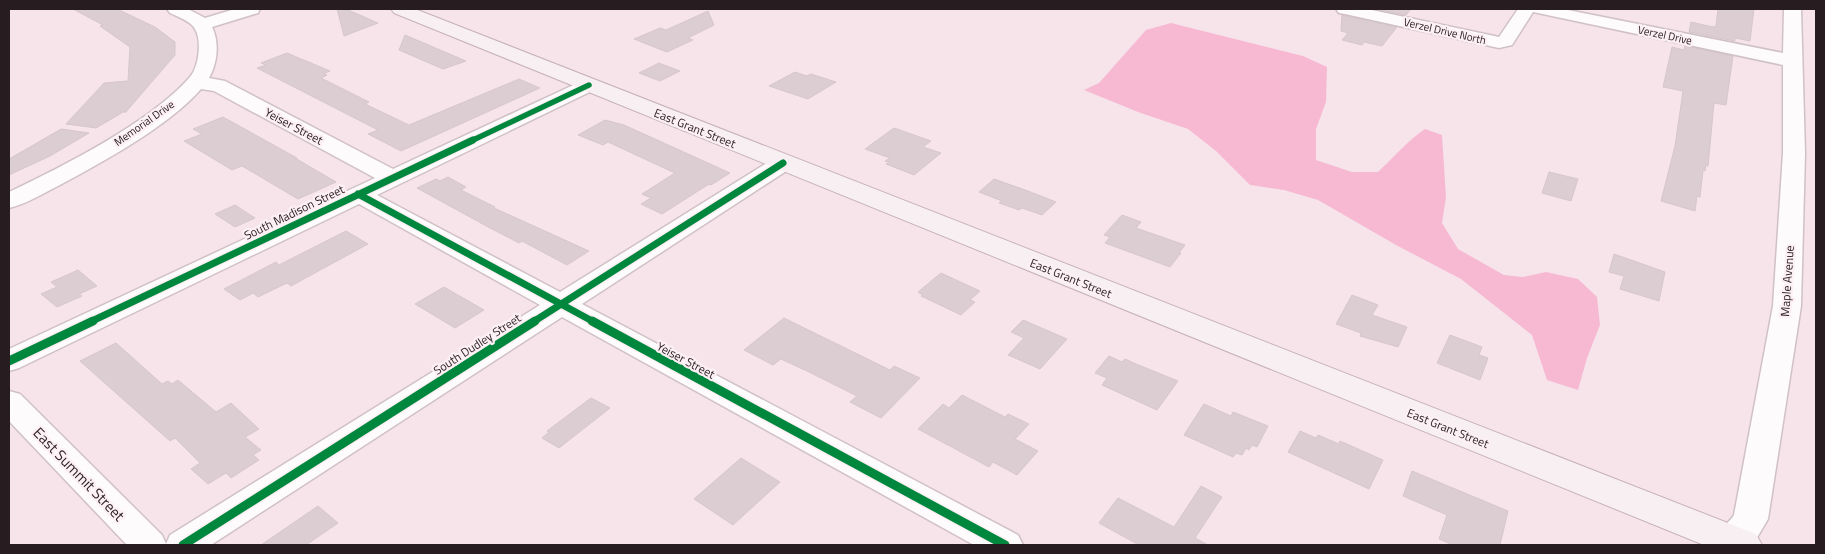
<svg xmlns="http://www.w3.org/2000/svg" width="1825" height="554" font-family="'Titillium Web',sans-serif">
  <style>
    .forest { fill: #f6b9d1 }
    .building { fill: #dbcdd2; stroke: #d6c7cc }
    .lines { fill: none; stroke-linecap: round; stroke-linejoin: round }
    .minor-casing { stroke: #d0c1c6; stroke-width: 3 }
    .major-casing { stroke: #c7b2ba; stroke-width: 2 }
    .minor { fill: #fefbfc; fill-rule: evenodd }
    .major { fill: #f8eff2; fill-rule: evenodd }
    .cycleway-far2-casing { stroke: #fdf0f4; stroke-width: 8 }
    .cycleway-far1-casing { stroke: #fdf0f4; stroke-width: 10 }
    .cycleway-casing { stroke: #fdf0f4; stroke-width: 12 }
    .cycleway-far2 { stroke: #00873e; stroke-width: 5.5 }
    .cycleway-far1 { stroke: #00873e; stroke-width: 7 }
    .cycleway { stroke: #00873e; stroke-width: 9 }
    .labels { text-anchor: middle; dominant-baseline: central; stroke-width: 4.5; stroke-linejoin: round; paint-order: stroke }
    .far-street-label { font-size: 11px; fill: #271c20; stroke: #fdf0f4 }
    .street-label { font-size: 12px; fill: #271c20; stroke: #fdf0f4 }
    .near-street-label { font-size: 15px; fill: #271c20; stroke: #fdf0f4 }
  </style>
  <rect width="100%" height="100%" fill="#f6e4ea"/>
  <!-- forest -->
  <path class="forest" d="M1171 23 1303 56 1327 67 1326 102 1316 129V160L1352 172H1378C1394 157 1407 141 1425 129L1442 135 1446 197 1442 223 1458 249 1504 275 1523 277 1546 272 1578 279 1597 297 1600 325 1587 358 1578 390 1547 380 1532 335 1461 279 1396 245 1318 200 1284 190 1250 185 1216 151 1188 129 1138 112 1084 90 1099 83 1146 30Z"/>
  <!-- building -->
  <path class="building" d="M73 9H117L155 27 175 42V55L125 113V111L96 128 66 124 104 83 128 81 130 47 100 26 103 25Z
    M337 9H346L378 23 344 36Z
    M1375 9H1411L1406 15Z
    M1718 9H1754L1750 41 1735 38V41L1689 32 1691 22 1713 27 1716 26Z
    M708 11 714 25 688 38 693 40 667 52 634 39 660 28 666 30Z
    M1342 15 1345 16 1397 27 1382 46 1364 42 1362 45 1342 40 1348 33 1341 31Z
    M405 35 466 61 443 69 399 50Z
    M1685 46 1733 56 1726 105 1714 103 1708 166 1706 165 1705 171 1703 170 1700 197 1697 196 1695 211 1661 201 1675 146 1683 91 1663 87 1672 47 1684 50Z
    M287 53 330 71 323 74 327 75 321 78 369 102 365 104 409 125 519 79 540 88 401 151 368 134 378 130 257 68 266 65 261 63Z
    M659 63 680 71 660 81 639 73Z
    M795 72 807 76 811 74 836 82 808 99 769 86Z
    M223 117 297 158H295L336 182 298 199 242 166 232 170 184 141 202 134 193 129Z
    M605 120 624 125 730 173 711 185 709 184 662 214 641 204 651 198 642 194 675 173 608 142 603 145 578 135Z
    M894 128 931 141 923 147 941 153 914 175 886 164 889 162 885 161 890 158 865 149Z
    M61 129 89 133 50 156 9 175V159Z
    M1549 172 1578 179 1571 201 1542 193Z
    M448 177 466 187 461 190 495 207 494 208 589 251 567 265 522 241 519 243 490 228 417 188 436 179 440 181Z
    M994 179 1028 191 1056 202 1042 215 1022 208 1019 210 999 203 1002 201 979 192Z
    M235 205 255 218 235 227 215 214Z
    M1122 215 1141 222 1136 228 1185 245 1179 253H1181L1170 267 1105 243 1110 237 1104 235Z
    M346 231 368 244 291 286 287 283 258 297 253 293 240 300 224 289 276 262 279 265Z
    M1614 254 1665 272 1659 301 1620 289 1624 276 1609 272Z
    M78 270 97 286 79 294 82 296 57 307 41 294 57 287 51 282Z
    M941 273 980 291 970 300 975 302 961 315 921 296 923 295 918 292Z
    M444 287 484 310 455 328 415 304Z
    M1352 295 1378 305 1372 315 1407 327 1398 347 1360 336 1361 333 1336 324Z
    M784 318 890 370 894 366 920 378 881 418 850 402 857 396 809 372 781 359 773 365 744 350Z
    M1023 320 1067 339 1040 369 1008 355 1024 338 1011 332Z
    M1450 335 1482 347 1479 355 1488 358 1480 380 1437 363Z
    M116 343 162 384 168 381 172 384 178 380 216 412 231 403 259 429 245 437 261 450 253 455 259 460 231 478 226 473 208 484 191 469 200 463 175 438 170 441 80 361Z
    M1109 356 1122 362 1125 359 1136 364 1178 381 1157 410 1102 385 1107 378 1095 373Z
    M962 395 1005 417 1008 414 1029 424 1015 439 1038 451 1017 475 993 462 989 467 918 429 943 404 949 408Z
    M591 398 610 408 559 448 542 438 549 432 547 431Z
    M1204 404 1231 416 1233 412 1268 426 1257 447 1252 445 1249 450 1246 448 1242 455 1236 453 1233 457 1184 435Z
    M1300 431 1316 438 1318 435 1339 444 1340 441 1383 460 1369 489 1288 452Z
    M741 458 780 482 733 525 694 499Z
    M1412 471 1508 511 1500 545H1453L1439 539 1447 515 1403 496Z
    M1201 486 1222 497 1195 538 1208 545H1139L1099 523 1118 498 1174 527Z
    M318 506 338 523 306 545H261Z"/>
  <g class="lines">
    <!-- minor casing -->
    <g class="minor-casing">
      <path id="minor" d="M167 9H188L205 18 235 9H260L258 13 212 27C220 43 217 64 209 78L225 81 393 169 582 81 589 79 596 81 599 85 596 89 377 195 560 292 775 158 783 156 791 158 794 163 791 168 582 304 1018 535 1023 545H974L562 317 211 545H127L9 421V391L20 394 162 535 166 544 170 535 540 305 359 204 19 368 9 371V349L375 178 214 91 201 89C169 126 101 163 58 186 42 194 26 204 9 208V192C64 166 151 122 190 77 199 67 202 40 195 29 191 21 178 17 170 13Z
        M1336 9H1367L1499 37 1518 9H1563L1783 53 1784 9H1801L1805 153 1801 306 1768 519 1755 541 1750 545H1705C1713 529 1725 529 1734 515L1773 306 1783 153V65L1533 12 1512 45 1499 48 1345 14 1339 13Z"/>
    </g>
    <!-- major casing -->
    <g class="major-casing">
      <path id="major" d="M391 9H415L1756 534 1762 545H1704L394 13Z"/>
    </g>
    <!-- minor -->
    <use href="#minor" class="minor"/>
    <!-- major -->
    <use href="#major" class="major"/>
    <!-- cycleway-far2 casing -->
    <g class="cycleway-far2-casing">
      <path id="cycleway-far2" d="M471 141 589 85"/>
    </g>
    <!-- cycleway-far1 casing -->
    <g class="cycleway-far1-casing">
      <path id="cycleway-far1" d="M358 194 594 322
        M90 322 473 140
        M533 322 783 163"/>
    </g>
    <!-- cycleway casing -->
    <g class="cycleway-casing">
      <path id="cycleway" d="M592 321 1005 545
        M9 361 93 321
        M183 545 535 321"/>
    </g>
    <!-- cycleway-far2 -->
    <use href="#cycleway-far2" class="cycleway-far2"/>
    <!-- cycleway-far1 -->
    <use href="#cycleway-far1" class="cycleway-far1"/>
    <!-- cycleway -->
    <use href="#cycleway" class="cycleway"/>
  </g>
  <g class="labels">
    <!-- far-street labels -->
    <g class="far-street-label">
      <text transform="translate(1445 31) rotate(13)">Verzel Drive North</text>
      <text transform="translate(1665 35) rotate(12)">Verzel Drive</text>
      <text transform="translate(144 123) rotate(-35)">Memorial Drive</text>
    </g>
    <!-- street labels -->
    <g class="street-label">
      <text transform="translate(294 126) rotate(28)">Yeiser Street</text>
      <text transform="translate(695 128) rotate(22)">East Grant Street</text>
      <text transform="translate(294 212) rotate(-26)">South Madison Street</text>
      <text transform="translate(1071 278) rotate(22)">East Grant Street</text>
      <text transform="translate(1787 281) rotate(-86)">Maple Avenue</text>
      <text transform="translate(477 344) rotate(-33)">South Dudley Street</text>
      <text transform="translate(686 360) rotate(28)">Yeiser Street</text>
      <text transform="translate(1448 428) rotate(22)">East Grant Street</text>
    </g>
    <!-- near-street labels -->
    <g class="near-street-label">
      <text transform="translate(79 474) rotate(46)">East Summit Street</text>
    </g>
  </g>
  <!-- border -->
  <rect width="1825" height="554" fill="none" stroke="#271c20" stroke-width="20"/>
</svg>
